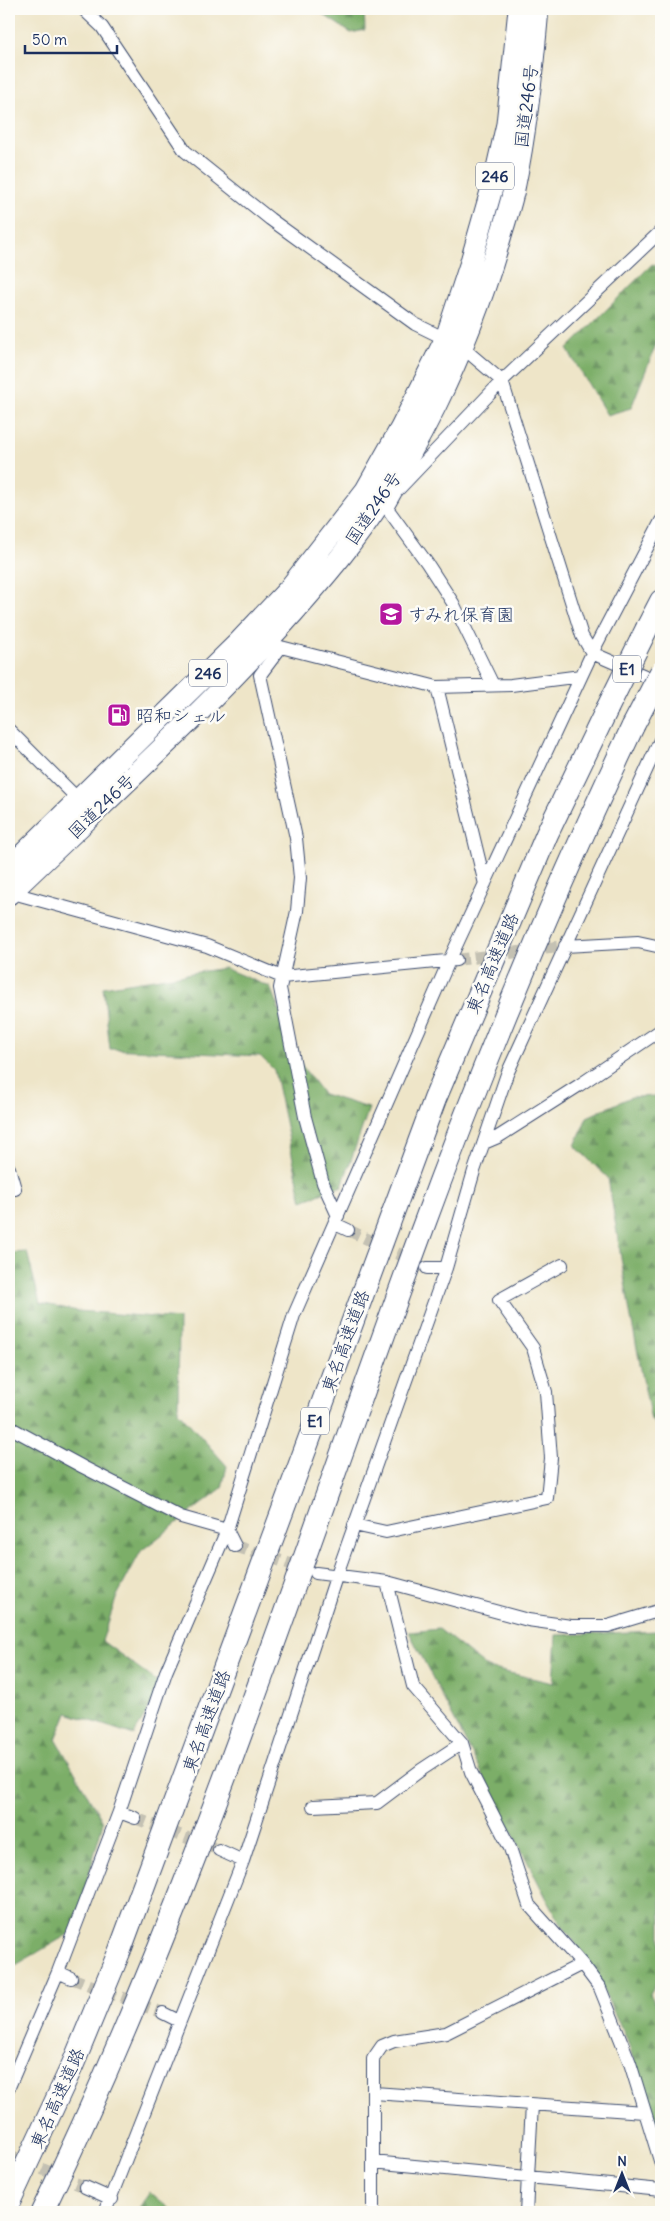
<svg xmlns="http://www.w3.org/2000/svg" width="670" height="2221" font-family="Delius,'Klee One',sans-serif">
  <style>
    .forest { fill: url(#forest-firs); stroke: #4b6e63 }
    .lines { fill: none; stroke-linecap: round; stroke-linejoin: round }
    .minor-tunnel { stroke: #c4c1b3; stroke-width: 12; stroke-dasharray: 12 6; stroke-linecap: butt }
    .minor-casing { stroke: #3b4a6e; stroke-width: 14 }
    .trunk-casing { stroke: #3b4a6e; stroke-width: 23 }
    .motorway-casing { stroke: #3b4a6e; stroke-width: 24 }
    .minor { stroke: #fff; stroke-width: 12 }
    .trunk { stroke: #fff; stroke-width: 21 }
    .motorway { stroke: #fff; stroke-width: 22 }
    .motorway-bridge-casing { stroke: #3b4a6e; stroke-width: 24; stroke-linecap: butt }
    .motorway-bridge { stroke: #fff; stroke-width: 22 }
    .labels { text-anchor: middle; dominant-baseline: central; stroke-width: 5; stroke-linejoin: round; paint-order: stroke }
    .shield { fill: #fdfcf7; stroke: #5f6c8c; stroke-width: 1 }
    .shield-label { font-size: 16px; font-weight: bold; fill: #1b2f5e }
    .street-label { font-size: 18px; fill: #1b2f5e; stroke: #fdfcf7 }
    .poi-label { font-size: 18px; fill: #1b2f5e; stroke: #fdfcf7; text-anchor: start }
  </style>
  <defs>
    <pattern id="forest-firs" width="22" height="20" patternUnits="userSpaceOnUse" patternTransform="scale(1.25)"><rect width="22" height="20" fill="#7bae68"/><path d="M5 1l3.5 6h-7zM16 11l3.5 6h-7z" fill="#648e59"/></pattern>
  </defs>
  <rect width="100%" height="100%" fill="#fdfcf7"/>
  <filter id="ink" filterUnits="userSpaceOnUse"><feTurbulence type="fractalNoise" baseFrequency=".02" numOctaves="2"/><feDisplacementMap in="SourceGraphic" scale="10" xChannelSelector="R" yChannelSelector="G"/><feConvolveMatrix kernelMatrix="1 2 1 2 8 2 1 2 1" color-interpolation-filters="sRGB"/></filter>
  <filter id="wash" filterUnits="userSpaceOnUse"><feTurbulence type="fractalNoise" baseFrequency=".0096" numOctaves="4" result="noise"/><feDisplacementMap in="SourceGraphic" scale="20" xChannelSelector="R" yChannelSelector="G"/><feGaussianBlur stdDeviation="1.12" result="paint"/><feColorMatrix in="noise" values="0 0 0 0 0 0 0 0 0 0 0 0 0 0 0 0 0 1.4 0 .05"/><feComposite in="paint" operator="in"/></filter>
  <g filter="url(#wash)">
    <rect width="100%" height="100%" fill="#eee5c8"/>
    <!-- forest -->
    <path class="forest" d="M315 9H364L365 30 351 33Z
      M652 264 661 268V332L631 408 607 415 567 349Z
      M224 968 270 987 302 1066 323 1094 369 1108 342 1186 302 1201 274 1070 260 1056 110 1049 103 987Z
      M661 1096V1431L651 1420 630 1313 608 1178 575 1146 587 1117 631 1097Z
      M27 1252 40 1303 78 1311 179 1319 178 1411 227 1466 222 1488 141 1551 117 1596 102 1641 162 1685 134 1735 67 1713 56 1739 103 1822 74 1931 9 1969V1807L12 1775 9 1769V1253Z
      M439 1629 488 1668 553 1683 556 1635 657 1631 661 1641V1973L650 1994 661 2013V2144L626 2037 589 1962 556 1917 409 1632Z
      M150 2192 174 2212H136Z"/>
  </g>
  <g filter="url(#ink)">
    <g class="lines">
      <!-- minor-tunnel -->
      <path class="minor-tunnel" d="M456 960 565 946
        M348 1230 416 1262
        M235 1546 306 1569
        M135 1818 219 1850
        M71 1978 163 2013
        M9 2155 85 2187"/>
      <!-- minor casing -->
      <g class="minor-casing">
        <path id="minor" d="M83 9 102 27 185 151 270 219 415 324 462 347 502 381 661 231
          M273 645 437 687 511 685 581 676
          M281 647 260 675 296 838 300 878 297 911 280 988 305 1117 323 1183 338 1216
          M493 685 453 603 427 563 387 508 396 492 502 381 582 636 592 653 661 683
          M437 687 485 884
          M9 730 78 799
          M9 892 207 946 282 977 456 960
          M565 946 638 942 661 947
          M484 1143 498 1137 578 1086 661 1030
          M9 1168 15 1189
          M335 1224 348 1230
          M427 1268H446
          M9 1427 83 1467 181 1517 227 1530 235 1546
          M354 1525 386 1532 547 1498 551 1458 546 1392 533 1348 499 1300 562 1265
          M316 1573 387 1582 528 1620 571 1626H608L661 1610
          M387 1582 413 1686 462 1743 471 1772 510 1848 529 1905 582 1964 600 1988 630 2063 661 2164
          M313 1806 377 1803 421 1770 462 1743
          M119 1812 135 1818
          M219 1850 243 1861
          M58 1972 71 1978
          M163 2013 179 2021
          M9 2087 58 1972 119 1812 166 1672 227 1530 294 1315 449 961 592 653 661 521
          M374 2093 644 2112
          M373 2162 661 2190
          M85 2187 112 2199
          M105 2212 243 1861 336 1577 446 1268 474 1171 507 1074 661 738
          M373 2212V2059L382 2046 394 2041 446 2033 582 1964
          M526 2212 532 2105"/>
      </g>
      <!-- trunk casing -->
      <g class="trunk-casing">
        <path id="trunk" d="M9 868 238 643 288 590 366 490 401 428 446 338 470 265 494 181 507 124 519 9
          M9 894C121 786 240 681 339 559 414 465 468 351 501 235 506 218 512 201 515 184 527 127 533 67 538 9"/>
      </g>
      <!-- motorway casing -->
      <g class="motorway-casing">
        <path id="motorway" d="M647 628 661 601
          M9 2202 73 2064 120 1950 435 1099 547 834 607 709
          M42 2212C194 1899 299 1564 419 1238 483 1064 554 893 633 726"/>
      </g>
      <!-- minor -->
      <use href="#minor" class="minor"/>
      <!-- trunk -->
      <use href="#trunk" class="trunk"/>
      <!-- motorway -->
      <use href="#motorway" class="motorway"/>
      <!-- motorway-bridge casing -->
      <g class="motorway-bridge-casing">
        <path id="motorway-bridge" d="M607 709 647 628
          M633 726 661 672"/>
      </g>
      <!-- motorway-bridge -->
      <use href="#motorway-bridge" class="motorway-bridge"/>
    </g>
  </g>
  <!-- icons -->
  <defs>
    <g id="school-square" transform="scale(1.25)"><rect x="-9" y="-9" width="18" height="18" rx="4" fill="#b5179e" stroke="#fdfcf7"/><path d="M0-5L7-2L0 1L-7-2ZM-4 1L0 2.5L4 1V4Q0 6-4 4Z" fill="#fff"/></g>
    <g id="fuel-square" transform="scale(1.25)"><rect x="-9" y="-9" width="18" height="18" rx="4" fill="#b5179e" stroke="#fdfcf7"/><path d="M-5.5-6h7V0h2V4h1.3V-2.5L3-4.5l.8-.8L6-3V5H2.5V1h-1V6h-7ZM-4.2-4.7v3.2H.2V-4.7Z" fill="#fff"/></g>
  </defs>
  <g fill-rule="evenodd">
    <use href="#school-square" x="391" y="614"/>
    <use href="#fuel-square" x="119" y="715"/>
  </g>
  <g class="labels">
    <!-- shield labels -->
    <g class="shield">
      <rect x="476" y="162.5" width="38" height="27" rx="4"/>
      <rect x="613" y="655.5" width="28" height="27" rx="4"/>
      <rect x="189" y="659.5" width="38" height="27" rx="4"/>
      <rect x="301" y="1407.5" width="28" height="27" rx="4"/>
    </g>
    <g class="shield-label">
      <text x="495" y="176">246</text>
      <text x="627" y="669">E1</text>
      <text x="208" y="673">246</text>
      <text x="315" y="1421">E1</text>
    </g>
    <!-- street labels -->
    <g class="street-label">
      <text transform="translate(526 106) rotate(-83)">国道246号</text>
      <text transform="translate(373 508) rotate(-56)">国道246号</text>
      <text transform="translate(101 806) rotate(-44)">国道246号</text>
      <text transform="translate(492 963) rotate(-67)">東名高速道路</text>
      <text transform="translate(345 1341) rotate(-70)">東名高速道路</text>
      <text transform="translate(206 1721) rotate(-70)">東名高速道路</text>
      <text transform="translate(57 2098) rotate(-66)">東名高速道路</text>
    </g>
    <!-- poi labels -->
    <g class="poi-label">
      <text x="408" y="614">すみれ保育園</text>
      <text x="136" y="715">昭和シェル</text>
    </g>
  </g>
  <!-- margin -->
  <rect width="670" height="2221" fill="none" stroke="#fdfcf7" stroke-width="30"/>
  <!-- north arrow -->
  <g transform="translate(622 2174)" stroke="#fdfcf7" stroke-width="4" paint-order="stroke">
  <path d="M0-4L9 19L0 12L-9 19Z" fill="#1b2f5e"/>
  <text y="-8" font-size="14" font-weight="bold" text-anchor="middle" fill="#1b2f5e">N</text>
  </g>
  <!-- scale -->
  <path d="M25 45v8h92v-8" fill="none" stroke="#1b2f5e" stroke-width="2.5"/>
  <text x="32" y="45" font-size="15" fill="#1b2f5e" stroke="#fdfcf7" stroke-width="4" paint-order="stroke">50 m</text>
</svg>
